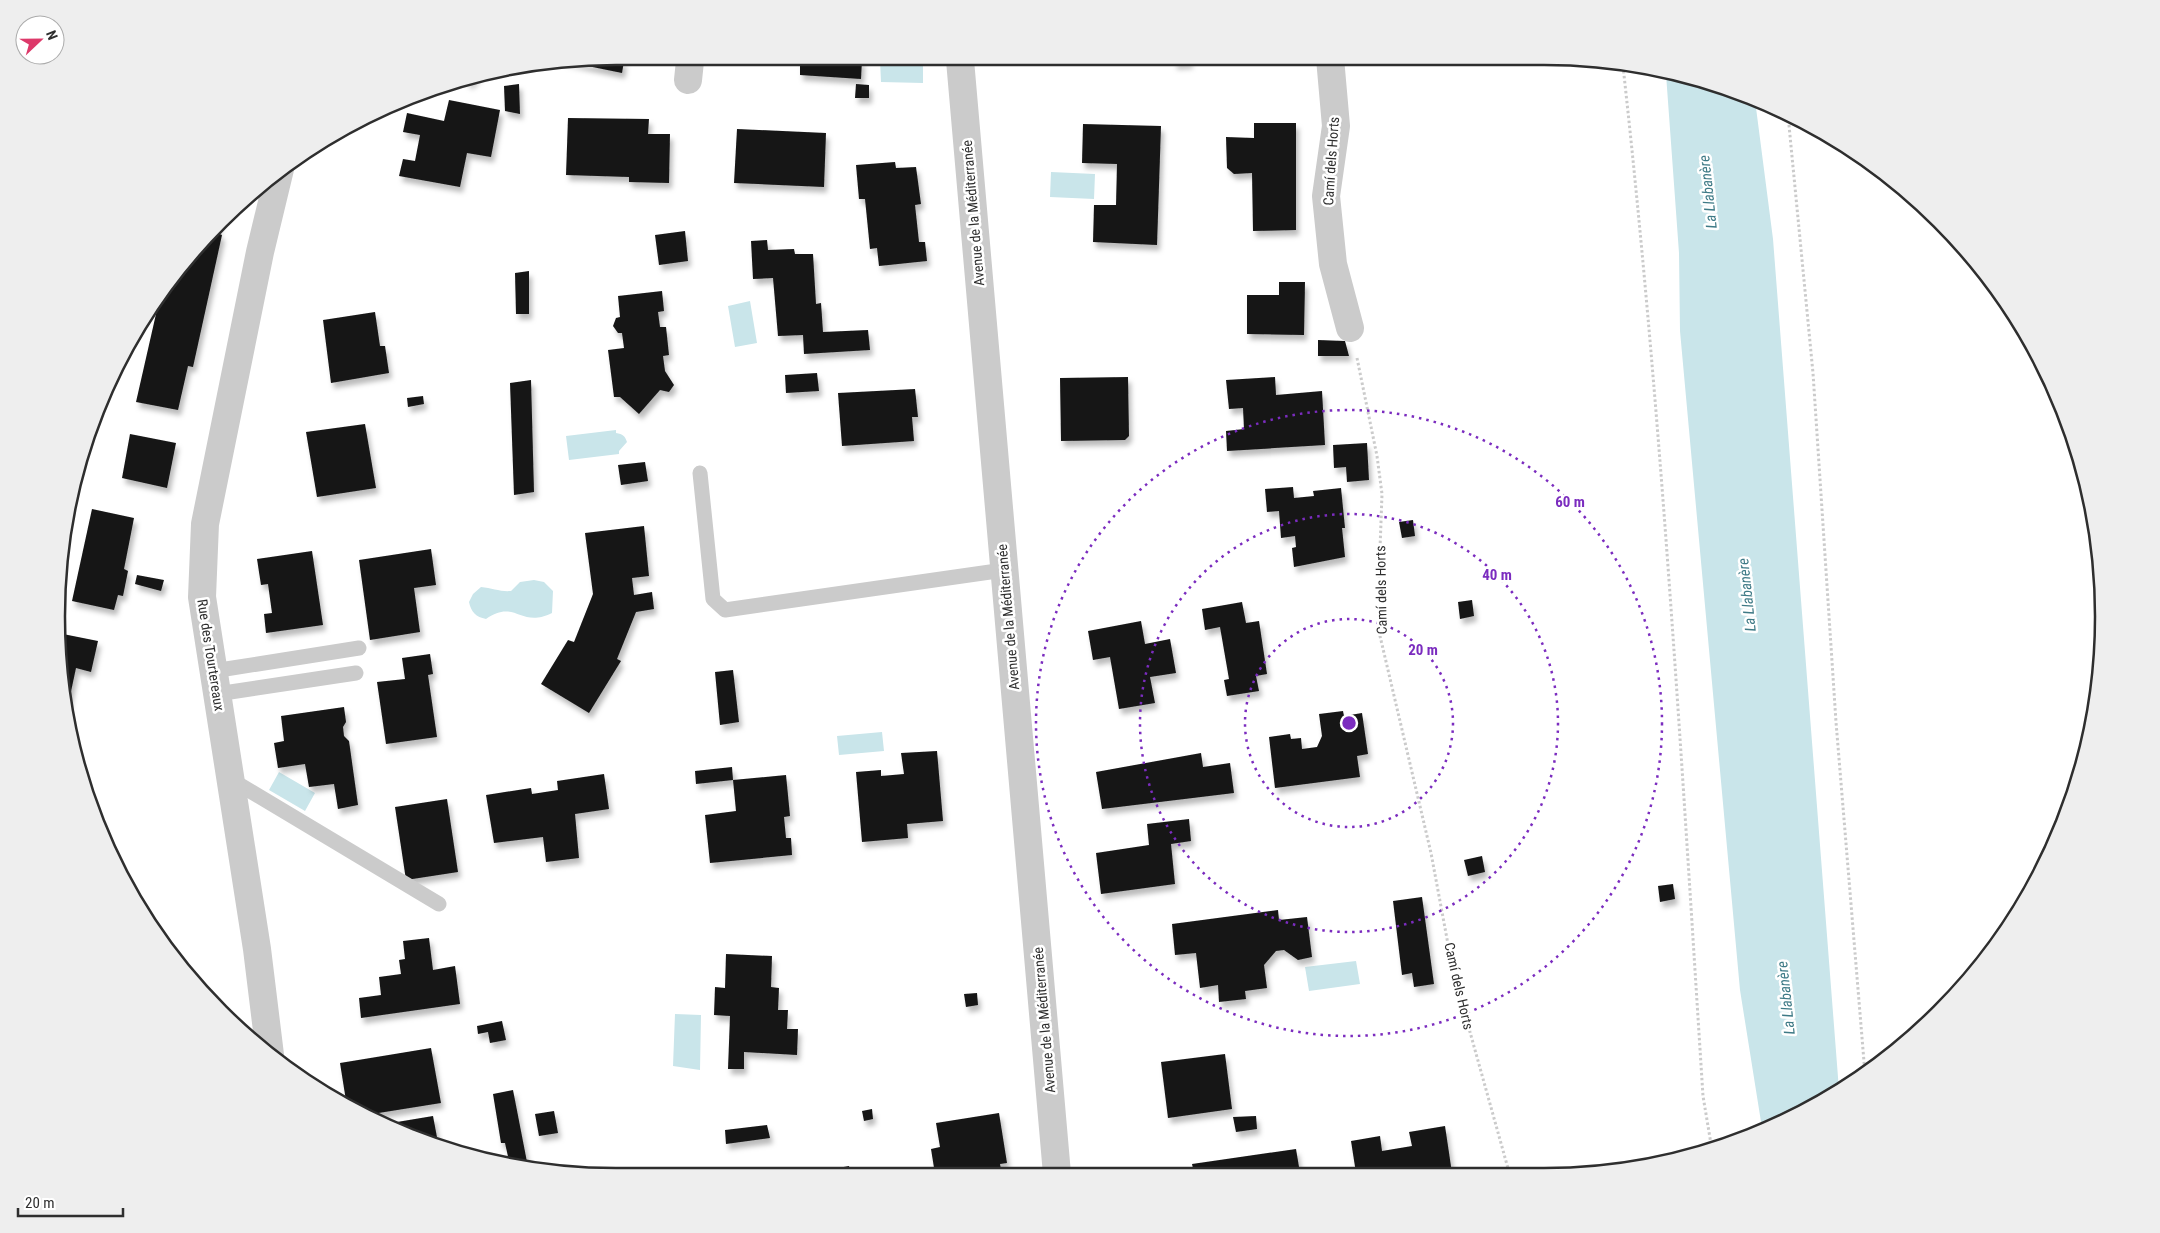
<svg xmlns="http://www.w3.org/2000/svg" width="2160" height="1233" font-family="'Roboto Condensed',sans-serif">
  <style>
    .water { fill: #c9e5ea }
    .building { fill: #151515; filter: url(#shadow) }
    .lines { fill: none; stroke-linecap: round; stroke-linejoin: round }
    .path { stroke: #cbcbcb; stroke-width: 3; stroke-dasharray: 2.5 2.5; stroke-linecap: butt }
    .service { stroke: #cbcbcb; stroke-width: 15 }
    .minor { stroke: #cbcbcb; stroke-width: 28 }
    .ring { fill: none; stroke: #7b2cbf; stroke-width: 2.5; stroke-dasharray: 2.5 5 }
    .labels { text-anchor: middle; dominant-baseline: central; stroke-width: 5; stroke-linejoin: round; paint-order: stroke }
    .street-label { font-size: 14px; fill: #2e2e2e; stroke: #fff }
    .water-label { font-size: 15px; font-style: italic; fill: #3e7a86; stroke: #fff }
    .rim { fill: none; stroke: #2e2e2e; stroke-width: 2.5 }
    .centre { fill: #7b2cbf; stroke: #fff; stroke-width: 2.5 }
    .ring-label { font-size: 15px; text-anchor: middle; font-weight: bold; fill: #7b2cbf; stroke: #fff; stroke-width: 5; stroke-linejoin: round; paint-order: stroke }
  </style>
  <defs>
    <filter id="shadow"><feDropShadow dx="3" dy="5.5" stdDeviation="2.5" flood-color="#0004"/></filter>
  </defs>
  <rect width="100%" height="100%" fill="#fff"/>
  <!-- water -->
  <path class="water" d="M880 60H923V83L881 82Z
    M1666 74 1723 86 1755 100 1773 239 1839 1090 1762 1128 1740 990 1680 331 1679 253Z
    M1051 172 1095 174 1094 199 1050 197Z
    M750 301 757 343 735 347 728 306Z
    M616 430V433C623 434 625 436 627 442L619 451V454L569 460 566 436Z
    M534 580 544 582 553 591 552 613C520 629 515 598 486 619 476 617 471 612 469 602L473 594 481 587C492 588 501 592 511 591L520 582Z
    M882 732 884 751 839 755 837 736Z
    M279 772 315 793 305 811 269 790Z
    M1356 961 1360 984 1309 991 1305 967Z
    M675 1014 701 1015 700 1070 673 1066Z"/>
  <!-- building -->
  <path class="building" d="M1174 59H1190V63L1174 64Z
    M800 60H862L861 79 800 75Z
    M563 61H624L622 73Z
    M479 76 469 84 465 79Z
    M519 84 520 114 505 111 504 86Z
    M856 84 869 85V98H855Z
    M449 100 500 110 491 157 467 153 460 187 399 176 403 159 415 161 420 135 403 132 407 113 444 121Z
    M568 118 649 119 648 134H670L669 183 629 182V177L566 175Z
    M1254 123H1296V230L1253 231 1252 173 1234 174 1227 168 1226 137 1254 138Z
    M1083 124 1161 126 1157 245 1093 242 1094 205H1116L1117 164 1082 163Z
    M737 129 826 133 824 187 734 183Z
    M895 162 896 168 916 167 921 204 915 205 919 242H925L927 261 879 266 877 248 870 249 865 199H859L856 165Z
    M220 221 217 233 222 235 193 367 188 366 178 410 136 402 161 292Z
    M685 231 688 261 659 265 655 235Z
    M767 240 768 250 794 249 795 254H813L816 304 821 303 823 332 868 330 870 350 804 354 803 335 778 336 773 278 753 279 751 241Z
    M529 271V314H516L515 273Z
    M1279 282H1305L1304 335 1247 334V295H1279Z
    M662 291 664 311 658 312 660 327H666L669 355 663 356 665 371 674 385 669 392 660 390 639 414 620 397H614L608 350 624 348 622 333H618L613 326 616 318 620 317 618 296Z
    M375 312 380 346H385L389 373 331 383 323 320Z
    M1318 340 1345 341 1349 356H1318Z
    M817 373 819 391 786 393 785 375Z
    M1128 377 1129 436 1125 440 1061 441 1060 378Z
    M1275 377 1276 395 1322 391 1325 445 1227 451 1226 431 1244 429 1243 408 1229 409 1226 380Z
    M531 380 534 492 514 495 510 383Z
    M915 389 918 417H912L914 441 842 446 838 393Z
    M423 396 424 404 408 407 407 398Z
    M365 424 376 488 317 497 306 432Z
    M130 434 176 443 167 488 122 478Z
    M1367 443 1369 480 1347 482 1346 467 1334 468 1333 445Z
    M645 462 648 481 621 485 618 465Z
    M1293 487 1294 498 1314 496 1313 491 1341 488 1345 528H1342L1345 557 1294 567 1292 548 1296 547 1295 536 1281 538 1279 511 1267 512 1265 489Z
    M92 509 134 518 124 569 128 571 123 596 118 595 114 610 72 601Z
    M1413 520 1415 536 1402 538 1399 522Z
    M644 526 649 576 632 578 634 595 652 592 654 609 636 612 617 659 621 661 589 713 541 684 568 640 574 642 593 594 585 533Z
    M431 549 436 585 414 588 420 632 370 640 359 560Z
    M312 551 323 625 266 633 264 614 272 613 268 584 261 585 257 559Z
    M137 575 164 580 161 591 135 584Z
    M1472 600 1474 616 1460 619 1458 602Z
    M1242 602 1246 623 1259 621 1267 674 1256 676 1259 691 1227 696 1224 680 1229 679 1220 627 1205 630 1202 609Z
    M1141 621 1145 644 1170 639 1176 673 1150 677 1155 703 1119 709 1110 657 1093 660 1088 631Z
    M58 633 98 641 91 672 76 668 66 715 57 653Z
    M430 654 433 674 428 675 437 737 386 744 377 682 405 679 402 658Z
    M733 670 739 722 720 725 715 672Z
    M344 707 346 722 343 727 344 736 349 741 358 805 338 809 334 784 309 787 305 764 278 768 274 743 284 741 281 716Z
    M1343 711 1344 716 1362 713 1368 754 1357 756 1360 777 1275 788 1269 737 1290 734 1291 739 1301 738 1302 749 1317 747 1322 736 1319 714Z
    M937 751 943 821 907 824 908 838 862 842 856 772 881 770V776L904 774 901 753Z
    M1201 753 1203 767 1230 763 1234 793 1102 809 1096 772Z
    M732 767 733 780 696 784 695 771Z
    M604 774 609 809 575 814 579 858 546 862 543 837 494 843 486 795 531 788 532 794 558 790 557 781Z
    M786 775 790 816 784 817 786 838H791L792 855 710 863 705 815 736 811 733 780Z
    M447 799 458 872 406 880 395 807Z
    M95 819H101L104 840 99 831Z
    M1189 819 1191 841 1171 844 1175 884 1101 894 1096 853 1149 845 1147 824Z
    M1482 856 1485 872 1468 876 1464 860Z
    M1673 884 1675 899 1660 902 1658 886Z
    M1422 897 1434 984 1414 987 1412 973 1402 975 1393 901Z
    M1278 910 1279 920 1307 917 1312 957 1298 960 1284 950 1276 951 1264 965 1267 988 1245 991 1246 999 1219 1002 1218 985 1200 988 1196 953 1175 955 1172 924Z
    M429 938 433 970 455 966 460 1004 361 1018 359 998 381 995 379 977 401 974 399 960 405 959 403 941Z
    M726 954 772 956 771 987 779 988 778 1010H788L787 1029H798L797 1055 744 1052V1069H728L730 1016 714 1015 715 987 725 988Z
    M977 993 978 1005 966 1007 964 994Z
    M502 1021 506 1040 490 1043 488 1032 478 1034 477 1026Z
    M431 1048 441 1103 366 1115 347 1107 340 1063Z
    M1225 1054 1232 1109 1168 1118 1161 1062Z
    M513 1090 527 1162 517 1163 509 1161 505 1143H501L493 1094Z
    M872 1109 873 1119 864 1121 862 1111Z
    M554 1111 558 1133 539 1136 535 1114Z
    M999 1113 1007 1163 1000 1164 1002 1174H950L949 1173 935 1174 931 1149 940 1147 936 1123Z
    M433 1116 439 1148 385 1124Z
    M1256 1116 1257 1129 1236 1132 1233 1117Z
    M767 1125 770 1138 726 1144 725 1130Z
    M1445 1126 1452 1173H1356L1351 1141 1380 1136 1382 1151 1412 1146 1409 1132Z
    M1296 1149 1300 1173H1194L1192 1164Z
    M849 1166 851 1175H806V1174Z"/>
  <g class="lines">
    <!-- path -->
    <path class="path" d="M1623 66C1661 408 1681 752 1703 1096L1712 1150
      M1788 115 1813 373 1836 722 1865 1074
      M1357 358 1377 456 1382 494 1379 577 1380 636 1431 853 1453 971 1509 1172"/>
    <!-- service -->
    <path class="service" d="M700 473 713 599 725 610 1004 570
      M213 671 359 648
      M217 694 356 673
      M230 779 439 904"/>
    <!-- minor -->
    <path class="minor" d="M1330 58 1336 126 1326 196 1333 264 1350 328
      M960 60 1057 1174
      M688 80 690 61
      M270 1055 257 949 202 597 205 524 260 252 280 169"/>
  </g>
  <!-- distance rings -->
  <g class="ring">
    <circle cx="1349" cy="723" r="104"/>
    <circle cx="1349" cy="723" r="209"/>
    <circle cx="1349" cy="723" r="313"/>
  </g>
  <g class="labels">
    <!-- street labels -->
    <g class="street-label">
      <text transform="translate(1331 161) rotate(-86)">Camí dels Horts</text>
      <text transform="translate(973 213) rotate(-95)">Avenue de la Méditerranée</text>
      <text transform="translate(1381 590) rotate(-91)">Camí dels Horts</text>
      <text transform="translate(1008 617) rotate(-95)">Avenue de la Méditerranée</text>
      <text transform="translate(211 655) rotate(81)">Rue des Tourtereaux</text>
      <text transform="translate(1459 986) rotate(77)">Camí dels Horts</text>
      <text transform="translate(1044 1020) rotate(-95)">Avenue de la Méditerranée</text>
    </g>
    <!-- water labels -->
    <g class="water-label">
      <text transform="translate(1708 192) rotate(-96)">La Llabanère</text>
      <text transform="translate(1747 595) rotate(-96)">La Llabanère</text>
      <text transform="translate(1786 998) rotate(-96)">La Llabanère</text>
    </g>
  </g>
  <!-- crop -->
  <path d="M0 0H2160V1233H0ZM616 65H1544A551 551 0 0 1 2095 616V617A551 551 0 0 1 1544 1168H616A551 551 0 0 1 65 617V616A551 551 0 0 1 616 65Z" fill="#eee" fill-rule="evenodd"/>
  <path class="rim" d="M616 65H1544A551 551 0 0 1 2095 616V617A551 551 0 0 1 1544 1168H616A551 551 0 0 1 65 617V616A551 551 0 0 1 616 65Z"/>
  <circle cx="1349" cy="723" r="8" class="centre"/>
  <g class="ring-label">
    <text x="1570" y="507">60 m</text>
    <text x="1497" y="580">40 m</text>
    <text x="1423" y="655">20 m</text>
  </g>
  <!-- north arrow -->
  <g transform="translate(40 40) rotate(68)"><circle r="24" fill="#ffffff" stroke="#ababab"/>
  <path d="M0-4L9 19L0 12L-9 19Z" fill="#dd396a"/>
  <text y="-8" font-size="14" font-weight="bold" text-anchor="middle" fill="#2e2e2e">N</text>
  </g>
  <!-- scale -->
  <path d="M18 1208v8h105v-8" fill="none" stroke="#2e2e2e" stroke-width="2.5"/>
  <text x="25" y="1208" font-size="15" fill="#2e2e2e" stroke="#ffffff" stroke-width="4" paint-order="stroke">20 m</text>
</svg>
